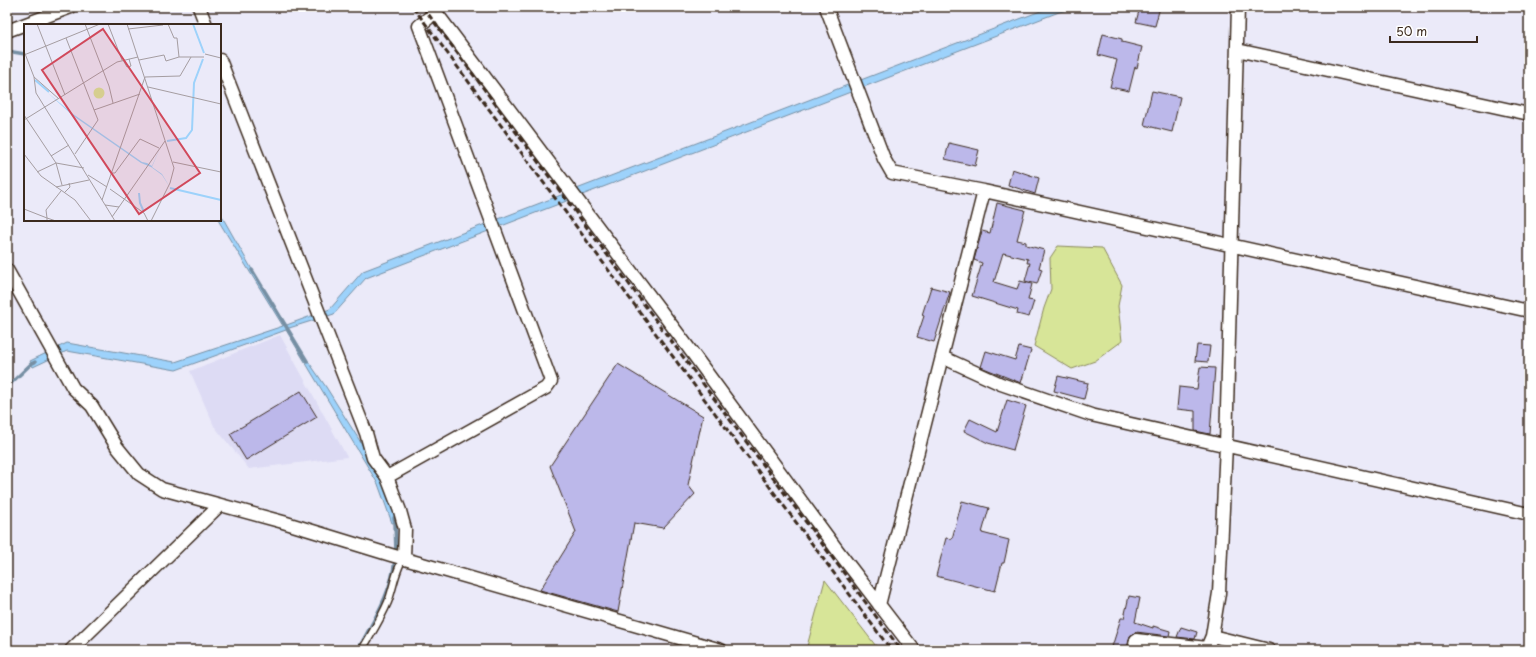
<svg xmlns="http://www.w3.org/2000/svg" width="1536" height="657" font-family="'Playpen Sans',sans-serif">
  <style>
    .built { fill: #dddbf4 }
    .green { fill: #d7e598; stroke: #89885b }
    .water { fill: #9dd2fb; stroke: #768fa3 }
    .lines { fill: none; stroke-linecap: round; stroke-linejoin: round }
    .stream { stroke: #768fa3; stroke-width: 3.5 }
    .building { fill: #bcb8ea; stroke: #3b2a1e }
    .lane-casing { stroke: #3b2a1e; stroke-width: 9 }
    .street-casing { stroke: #3b2a1e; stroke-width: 15 }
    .lane { stroke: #fff; stroke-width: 6 }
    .street { stroke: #fff; stroke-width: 12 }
    .rail { stroke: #3b2a1e; stroke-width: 3; stroke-dasharray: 6 3; stroke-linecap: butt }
    .inset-river { fill: none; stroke: #9dd2fb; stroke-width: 2 }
    .inset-road { fill: none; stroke: #a59da1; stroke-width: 1 }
    .view { fill: #d1495b; fill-opacity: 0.15; stroke: #d1495b; stroke-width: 2 }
    .inset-edge { fill: none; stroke: #3b2a1e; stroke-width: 2 }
  </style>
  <rect width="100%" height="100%" fill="#ebeaf9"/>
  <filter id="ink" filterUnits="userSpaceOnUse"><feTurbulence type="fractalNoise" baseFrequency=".025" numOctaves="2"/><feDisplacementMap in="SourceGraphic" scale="8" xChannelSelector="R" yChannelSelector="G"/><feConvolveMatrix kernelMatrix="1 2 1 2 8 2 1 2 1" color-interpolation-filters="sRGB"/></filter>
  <g filter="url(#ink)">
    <!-- built -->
    <path class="built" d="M280 335 347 457 249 469 214 426 190 371Z"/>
    <!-- green -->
    <path class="green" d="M1058 246 1102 248 1122 285 1118 306 1122 341 1095 361 1072 369 1034 346 1044 308 1051 289 1050 258Z
      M825 580 879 650H806Z"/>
    <!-- water -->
    <path class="water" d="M1051 7H1081L1059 12 366 278 334 314 286 329 326 387 385 481 399 522 392 523 378 484 286 330 176 370 67 351 33 367 30 361 67 343 175 362 283 326 218 220H220V213L284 326 330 309 363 271Z"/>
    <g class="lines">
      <!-- stream -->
      <path class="stream" d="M7 51 25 54
        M252 270 307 361
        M7 387 31 364 35 362
        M394 518 395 523 396 553
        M358 650C373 621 392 593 395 559"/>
    </g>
    <!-- building -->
    <path class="building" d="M1140 7H1160L1155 26 1136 22Z
      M1103 34 1122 39V42L1142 47 1137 68 1135 67 1129 91 1110 87 1117 60 1098 55Z
      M1152 91 1180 97 1172 132 1144 125Z
      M949 143 979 150 975 166 945 159Z
      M1012 169 1039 178 1035 194 1008 185Z
      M997 203 1025 210 1017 240 1026 242V245L1044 250 1039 268 1042 269 1037 284 1025 281 1030 263H1027L1028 259 1003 253 994 282 1017 289 1020 281 1032 284 1028 300 1034 301 1029 317 1017 314 1018 310 972 296 982 263 974 260 982 231 990 233Z
      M931 287 950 292 934 342 917 337 924 316 922 315Z
      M1197 345 1210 346 1208 362 1195 361Z
      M1019 347 1031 350 1021 383 981 367 986 351 1015 360Z
      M618 364 703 416 688 485 695 494 663 528 634 523 618 612 540 590 576 532 550 466Z
      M1200 367 1215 368 1210 434 1195 431V411L1177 409 1179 387 1197 389Z
      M1058 376 1088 383 1084 399 1054 391Z
      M301 391 317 417 246 460 230 434Z
      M1007 400 1026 406 1013 450 988 443 964 431 970 419 997 432Z
      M962 501 989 508 982 533 1009 540 1004 563H1002L995 591 936 576 946 538 952 539Z
      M1129 596 1140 598 1135 622 1153 628V626L1170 631 1169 636 1136 632 1130 636 1127 650H1111L1121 618H1124Z
      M1181 627 1197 632 1195 639 1177 637Z"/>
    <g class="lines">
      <!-- lane casing -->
      <g class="lane-casing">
        <path id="lane" d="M362 650C371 634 381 619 388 602 393 590 396 567 404 558"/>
      </g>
      <!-- street casing -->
      <g class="street-casing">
        <path id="street" d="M199 7 206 25
          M432 7 685 343 838 551 914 650
          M826 7 884 159 892 173 984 191 1529 311
          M7 31 71 7
          M1237 50 1529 114
          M220 60 366 433 373 458 387 477 400 511 405 529 404 558
          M7 270 73 388 92 406 117 447 139 474 162 489 283 522 391 555 721 650
          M942 357 1001 384 1091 415 1529 514
          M387 477 546 388 551 381 419 26 436 12
          M879 605 984 191
          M1212 636 1269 650
          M71 650 220 505
          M1134 650 1136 640 1207 648
          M1206 650 1212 636 1219 593 1226 445 1238 7"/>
      </g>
      <!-- lane -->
      <use href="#lane" class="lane"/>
      <!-- street -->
      <use href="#street" class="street"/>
      <!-- rail -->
      <path class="rail" d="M413 7 891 650
        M423 7 901 650"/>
    </g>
  </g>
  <!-- overview -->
  <g transform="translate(24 24)">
    <rect width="197" height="197" fill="#ebeaf9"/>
    <path d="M69.5 69a5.5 5.5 0 1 1 11 0a5.5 5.5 0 1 1-11 0Z" fill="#d7e598"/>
    <path d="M24 69 49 90 118 138 123 139 128 142 136 124 128 143 138 150 147 165 138 151 127 143 115 169 127 143 117 139 48 91Z" fill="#9dd2fb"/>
    <path class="inset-river" d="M169 0 180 29M11 56 25 68M143 117 162 114 168 106 170 59 179 35M146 164 197 176M115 169 116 179 120 188"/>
    <path class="inset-road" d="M13 0 41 71M61 0 85 62 89 79M84 0 98 36M103 0 150 144 146 159 127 197M144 0 150 14H153L155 33M104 5 139 1M42 14 74 96 51 130M0 27 10 53 12 69 91 197M181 30 197 34M0 31 76 0M99 36 103 43 107 42 105 35M115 36 140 31 142 37 155 33H180M10 53 35 75M121 53 156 52 167 33M124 63 197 80M70 86 116 70M0 91 32 139 38 161M0 96 93 38 114 33M0 130 17 152 51 176 67 197M27 132 45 121M149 138 197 148M13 148 32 139 60 144M88 149H91L116 115 135 124M64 151 83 163M32 163 65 156M86 165 120 189 124 197M40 169 46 163 45 159M78 176 121 53M81 181 95 183M0 185 23 194 22 186 37 167M88 193 141 117M23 197V194L32 197"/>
    <path class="view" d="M79 5 176 149 115 190 18 46Z"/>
    <rect width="197" height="197" class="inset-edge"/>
  </g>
  <!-- margin -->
  <rect width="1536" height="657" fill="none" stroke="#fff" stroke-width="24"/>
  <rect x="12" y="12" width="1512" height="633" fill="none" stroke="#3b2a1e" stroke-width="1.5" filter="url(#ink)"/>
  <!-- scale -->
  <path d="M1390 36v6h87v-6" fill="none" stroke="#3b2a1e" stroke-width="2"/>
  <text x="1396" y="36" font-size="12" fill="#3b2a1e" stroke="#ffffff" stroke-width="3" paint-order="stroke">50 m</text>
</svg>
